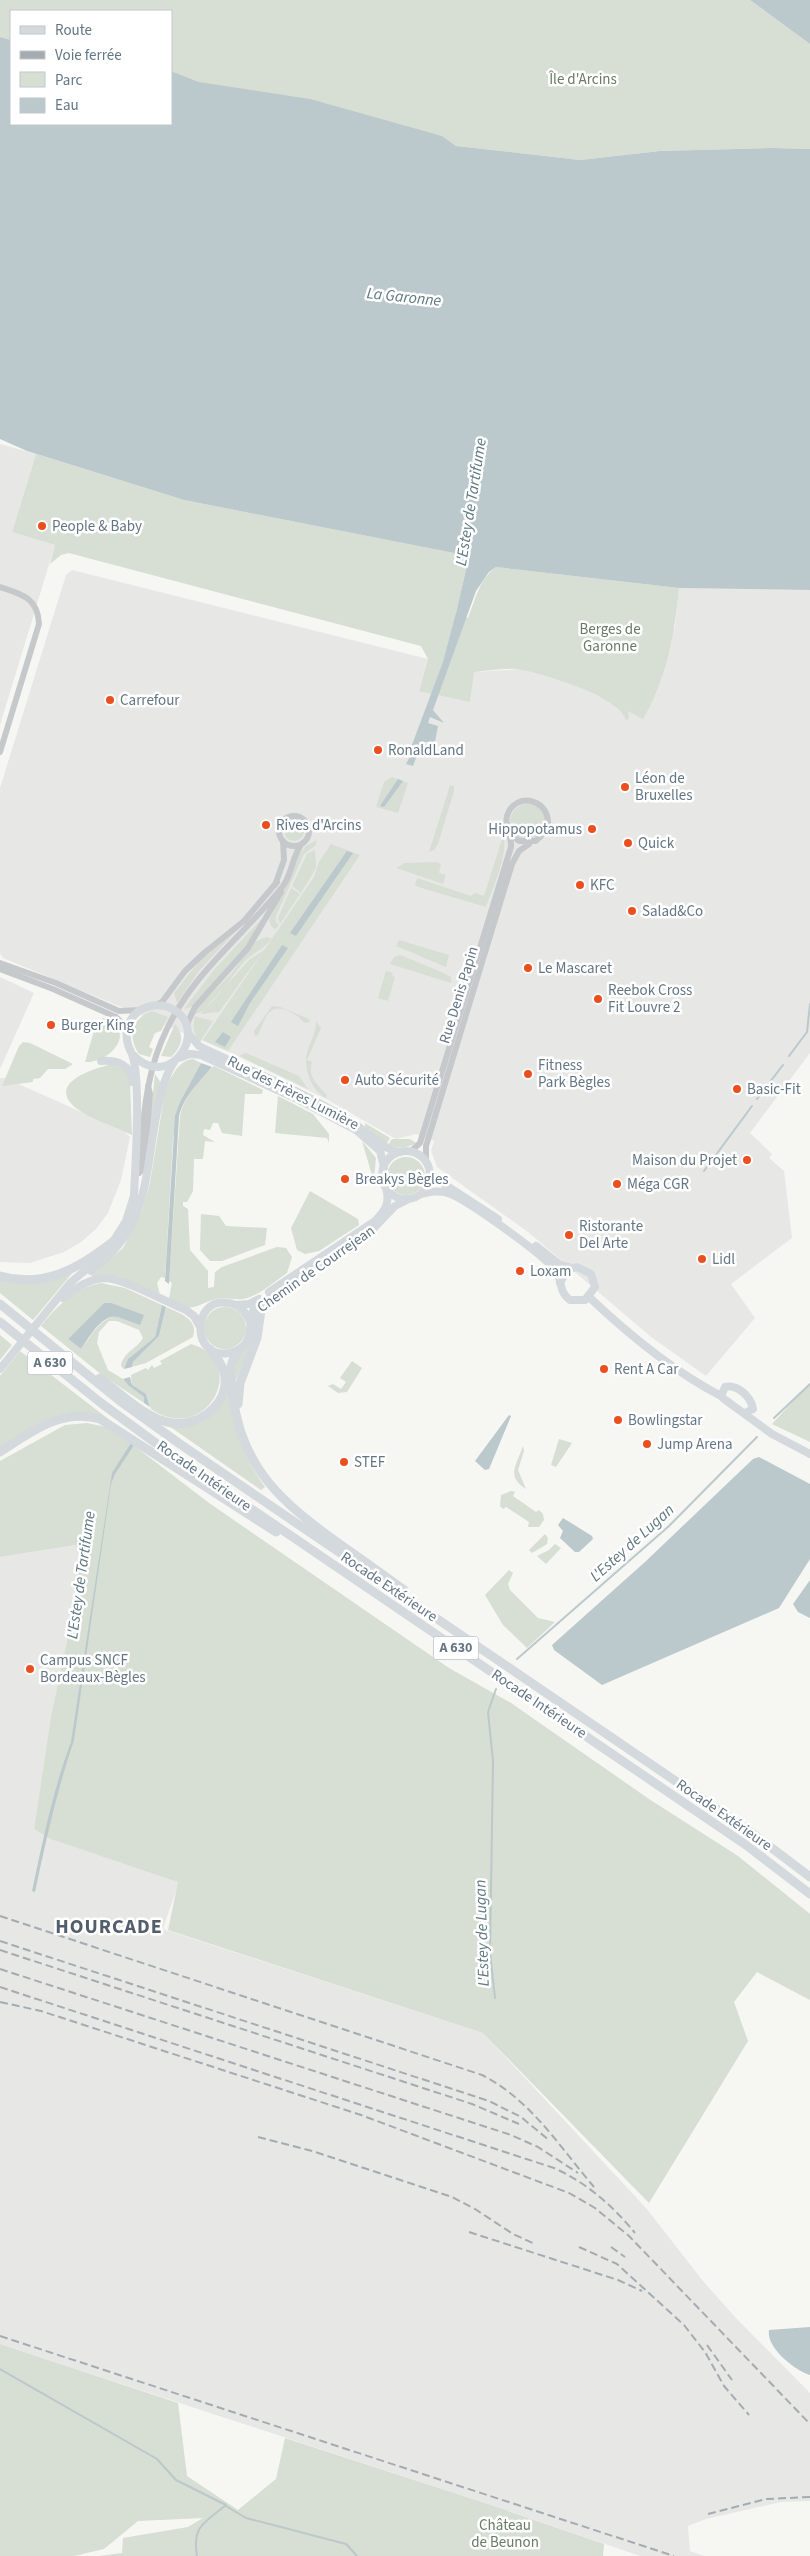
<svg xmlns="http://www.w3.org/2000/svg" width="810" height="2556" font-family="'Source Sans 3',sans-serif">
  <style>
    .built { fill: #e7e8e6 }
    .green { fill: #d7ded3; fill-rule: evenodd }
    .water { fill: #bbc8cc }
    .lines { fill: none; stroke-linecap: round; stroke-linejoin: round }
    .stream { stroke: #bbc8cc; stroke-width: 2 }
    .minor { stroke: #c6c9cc; stroke-width: 6 }
    .major { stroke: #d4d9dd; stroke-width: 8 }
    .highway { stroke: #d4d9dd; stroke-width: 9 }
    .rail { stroke: #a5abb1; stroke-width: 2; stroke-dasharray: 8 4; stroke-linecap: butt }
    .poi-dot { fill: #eb4f1e; stroke: #fff; stroke-width: 2 }
    .labels { text-anchor: middle; dominant-baseline: central; stroke-width: 5; stroke-linejoin: round; paint-order: stroke }
    .shield { fill: #fff; stroke: #929faa; stroke-width: 1 }
    .shield-label { font-size: 14px; font-weight: bold; fill: #647685 }
    .park-label { font-size: 15px; fill: #687c63; stroke: #fff }
    .poi-label { font-size: 15px; fill: #647685; stroke: #fff; text-anchor: start }
    .street-label { font-size: 15px; fill: #647685; stroke: #fff }
    .water-label { font-size: 16px; font-style: italic; fill: #5f7882; stroke: #fff }
    .district-label { font-size: 20px; font-weight: bold; letter-spacing: 1px; fill: #525f6a; stroke: #fff }
  </style>
  <rect width="100%" height="100%" fill="#f6f6f2"/>
  <!-- built -->
  <path class="built" d="M0 444 36 454 12 532 55 545 0 725Z
    M72 570 428 659 419 691 474 672 521 669 557 677 612 702 675 627 679 588 810 590V1053L750 1133 772 1154 769 1158 784 1171 792 1238 731 1284 755 1318 706 1376 651 1337 528 1232 437 1167 431 1151 434 1141 416 1134 396 1139 328 1100 229 1052 3 958 0 953V788L66 575Z
    M0 977 34 993 0 1069Z
    M0 1078H5L124 1131 130 1137 121 1180 108 1213 96 1229 81 1242 64 1252 30 1263 0 1262Z
    M76 1545 79 1560 71 1622 51 1716 34 1829 50 1839 179 1882 163 1929 483 2033 646 2208 703 2281 735 2317 810 2393V2501L781 2502 706 2519 688 2526 690 2551 704 2556H640L485 2503 0 2344V1557Z"/>
  <!-- green -->
  <path class="green" d="M0 0H750L810 44V149L773 148 660 151 580 160 456 146 442 136 199 82 171 71V11H11V40L0 37Z
    M36 454 184 500 459 554 466 570 456 613 468 618C476 598 479 580 496 567L679 588C675 633 666 681 643 719L628 711 629 719 626 720C620 696 539 672 516 669 502 668 488 671 474 672L470 702 419 691 428 659 421 646 69 553 61 555 50 564 55 545 12 532Z
    M392 777 408 783 398 813 376 807 384 782Z
    M450 785 454 786V791L438 844 434 850 429 852Z
    M510 822a18 18 0 1 1 36 0a18 18 0 1 1-36 0Z
    M284 831a10 10 0 1 1 20 0a10 10 0 1 1-20 0Z
    M495 825C518 837 492 889 486 907L415 886 417 878 471 896 475 893 484 896 502 839 500 833 494 830Z
    M317 840 315 846 304 854 276 916V922L279 925 275 930 270 924 269 920 290 878 297 857 306 846Z
    M331 844 360 855 228 1051 203 1040 314 877 319 862Z
    M315 850 316 868 301 893 292 886 307 854Z
    M436 862 441 864 439 873 446 875 443 884 396 868 405 863Z
    M291 888 300 894 280 924 278 918Z
    M266 914 251 941 191 1007 184 1009 213 971Z
    M238 929 199 971 177 1003 174 993 202 958Z
    M266 937 272 938C265 948 255 952 246 960 233 973 212 1009 196 1014L194 1011 231 974 256 941Z
    M399 940 449 955 446 967 396 946Z
    M264 950 219 1012 200 1014 249 960Z
    M400 955 446 974 451 977V983L390 964 394 957Z
    M386 971 393 973 392 976 395 977 388 1001 378 998Z
    M272 1006 280 1007 309 1019 310 1022 304 1023C299 1017 295 1014 288 1011 268 1002 265 1020 258 1035L255 1036 254 1031Z
    M152 1011 168 1017 161 1031 155 1033 149 1047 153 1049 150 1057 139 1054C127 1037 132 1018 152 1011Z
    M195 1016 213 1021 200 1042C194 1036 192 1024 195 1016Z
    M103 1018C139 1031 110 1063 85 1062L96 1024Z
    M316 1021 321 1028 307 1060 312 1062C307 1077 318 1085 327 1095L326 1098C312 1091 303 1069 307 1053 310 1041 316 1034 316 1021Z
    M175 1024C185 1035 182 1047 171 1057L161 1056Z
    M23 1042 30 1043 73 1064 65 1069H48L40 1078 33 1079V1082L2 1086 19 1046Z
    M246 1053 299 1076 308 1089 239 1056Z
    M193 1059 201 1063 180 1102 173 1139 165 1278 161 1277 157 1283 160 1295 117 1276H91L123 1248 142 1211 150 1183 166 1085C174 1075 177 1061 193 1059Z
    M113 1064 126 1071 130 1083 132 1135C116 1127 90 1119 76 1108 45 1083 95 1068 113 1064Z
    M214 1066 263 1090 262 1094H245L242 1136 222 1133 218 1123H213L210 1130 204 1129 203 1135 215 1142 205 1141 203 1159H194L193 1191 187 1202H183V1206L188 1209 190 1250 208 1271V1288L214 1287 215 1272 222 1267 277 1247 286 1248 292 1257 287 1273C275 1281 259 1296 243 1299 234 1300 225 1297 216 1299 197 1304 189 1316 169 1298L172 1283 169 1281 180 1117C183 1097 200 1079 214 1066Z
    M155 1074 161 1083 149 1132Z
    M278 1096 313 1114 329 1134V1143L327 1138 275 1133Z
    M365 1123 390 1138 386 1145 365 1127Z
    M392 1139H410L416 1143C408 1148 397 1149 388 1145Z
    M362 1141 376 1158 374 1178 376 1189Z
    M387 1176a19 19 0 1 1 38 0a19 19 0 1 1-38 0Z
    M310 1191 358 1219 359 1225 319 1251 305 1254 297 1250 291 1228Z
    M201 1214 219 1216 226 1226 267 1228 265 1245 222 1261H210L200 1250Z
    M73 1272 33 1320 0 1293V1278L8 1280Z
    M101 1283 125 1288 162 1305 155 1337 128 1359 124 1369 121 1366C123 1352 137 1349 143 1338L139 1330 117 1321H109L99 1332 97 1343 108 1370 123 1379 129 1386 144 1397V1403L102 1375 41 1326C57 1306 75 1288 101 1283ZM104 1303 139 1325C132 1322 124 1318 116 1317 102 1315 89 1339 81 1349L68 1339Z
    M204 1328a21 21 0 1 1 42 0a21 21 0 1 1-42 0Z
    M166 1307C179 1313 199 1319 193 1337L146 1363 132 1367 133 1362 159 1336Z
    M254 1313 257 1315 253 1342 235 1382 233 1380 237 1356 253 1335Z
    M0 1335 12 1345 0 1360Z
    M191 1344C251 1361 207 1447 151 1409L146 1394 132 1386 131 1375 146 1368 148 1370 152 1365 154 1368 162 1364 160 1361Z
    M20 1351 111 1421C64 1400 38 1423 0 1448V1376Z
    M352 1361 362 1368 347 1392 338 1393 328 1386 333 1384 341 1389 346 1382 340 1378Z
    M228 1379C233 1423 239 1451 265 1487L261 1490 169 1426 204 1419Z
    M810 1383V1442L772 1424Z
    M87 1423 111 1428 209 1503 449 1668 511 1703 649 1799 738 1856 810 1914V2000L757 1972 734 2002 748 2041 649 2203 483 2033 168 1930 178 1882 50 1839 34 1829 51 1716 71 1622 79 1560 76 1545 0 1557V1461L65 1425Z
    M559 1439 572 1443 556 1467 551 1465Z
    M523 1446 524 1451 518 1470 526 1489C506 1476 516 1466 523 1446Z
    M511 1491 515 1492 513 1496 536 1512 539 1510 543 1514 544 1520 539 1527H528L529 1522 506 1507 503 1509 500 1506 501 1495Z
    M545 1534 548 1538 547 1544 532 1553 529 1550Z
    M555 1544 561 1548 546 1564 537 1556 549 1550Z
    M509 1570 513 1573 508 1584 510 1590 538 1618 555 1622 527 1648 503 1625 485 1595Z
    M0 2344 178 2403 187 2476 238 2510 276 2479 285 2438 485 2503 604 2544 603 2556H99L122 2553 123 2538 188 2527 203 2518 138 2521 104 2549 74 2556H0Z"/>
  <!-- water -->
  <path class="water" d="M750 0H810V44Z
    M0 37 11 40V124H171V71L199 82 310 99 442 136 456 146 580 160 660 151 773 148 810 149V590L679 588 496 567 489 572 476 591 433 710 444 723 430 717 428 723 438 726 435 742H422L413 766 406 764 413 751 410 750 443 662 456 613 466 570 459 554 184 500 27 451 0 439Z
    M398 779 403 781 384 807 380 806Z
    M347 851 353 853 296 936 290 933Z
    M282 945 288 948 250 1003 238 1026 231 1022Z
    M223 1032 231 1037 225 1047 215 1042Z
    M201 1063 212 1067C199 1082 183 1097 179 1117L169 1284 165 1281 175 1116 180 1102Z
    M104 1303H111L144 1315 140 1325C132 1323 124 1318 116 1317 102 1314 88 1339 81 1349L68 1339Z
    M162 1305 166 1307 159 1336 133 1362 132 1367 124 1369 128 1359 155 1337Z
    M130 1377 132 1385 146 1394 150 1407 144 1403V1397L129 1386 123 1379Z
    M509 1415 511 1416 489 1469 485 1470 475 1461Z
    M131 1443 134 1445 115 1474 111 1484 74 1740C57 1790 46 1840 35 1892L32 1891C43 1840 53 1790 71 1742L112 1473Z
    M759 1457 810 1484V1559L779 1608 602 1685 554 1650 552 1645 645 1562 753 1459Z
    M563 1518 592 1536 593 1539 579 1552H575L560 1538 563 1531 558 1525Z
    M810 1580V1618L798 1612 793 1604Z
    M810 2327V2375C795 2370 766 2348 769 2330Z"/>
  <g class="lines">
    <!-- stream -->
    <path class="stream" d="M789 1056 807 1032 810 1004
      M757 1099 783 1065
      M704 1171 752 1106
      M774 1418 810 1384
      M517 1659 669 1526 757 1437
      M495 1998 490 1953 493 1761 488 1712 496 1689
      M0 2369 157 2459 176 2480 226 2505C204 2523 192 2526 197 2556
      M226 2506 246 2518 346 2544 357 2556"/>
    <!-- minor -->
    <path class="minor" d="M0 587C22 594 38 598 39 624L0 752
      M279 831a15 15 0 1 1 30 0a15 15 0 1 1-30 0Z
      M275 885 284 860 283 841
      M0 963 56 983 119 1011 140 1010
      M0 969 53 989 116 1017 124 1025 126 1034
      M156 1005 162 1002 185 971 204 953 244 921 277 882
      M186 1026 195 1007 248 948 281 892
      M410 1152 420 1143 511 847C512 836 504 827 507 816 515 789 555 800 547 830L536 841H519L509 833
      M426 1162V1146L512 864 519 851 529 844
      M144 1171 150 1094 148 1086
      M139 1173C145 1095 147 1043 199 979 226 946 257 919 283 886 292 874 292 857 301 845"/>
    <!-- major -->
    <path class="major" d="M188 1033 199 1046C249 1070 301 1091 349 1120 364 1129 384 1151 400 1152
      M179 1058 190 1054 201 1055 295 1098 356 1130 380 1151 384 1167
      M101 1061C117 1060 131 1064 132 1082
      M382 1175a24 24 0 1 1 48 0a24 24 0 1 1-48 0Z
      M430 1172 435 1178 498 1219
      M421 1194C430 1192 439 1190 448 1193 466 1199 543 1254 555 1270 563 1280 558 1292 570 1300H585L595 1287 591 1274 577 1267 567 1270 560 1283
      M536 1246 560 1265 572 1268
      M91 1271C150 1228 144 1176 157 1112 161 1094 164 1077 174 1062
      M292 1283 371 1231 395 1206 409 1199
      M269 1292 375 1221C386 1210 390 1203 386 1188
      M589 1297C628 1334 673 1371 721 1396
      M63 1298C73 1289 91 1278 105 1278 125 1279 166 1302 186 1310L194 1316 199 1325
      M236 1305 249 1304 259 1299
      M250 1322C246 1312 240 1304 228 1303 191 1297 191 1360 229 1353 235 1352 241 1349 245 1344 253 1334 248 1322 253 1311L276 1293
      M0 1369 70 1283 106 1253 126 1221 134 1196C135 1167 142 1074 131 1052 123 1037 126 1018 142 1009 150 1005 159 1004 168 1007 214 1024 171 1096 132 1054
      M745 1413 753 1409C751 1397 738 1384 725 1387L721 1396 724 1399 772 1434 810 1454"/>
    <!-- highway -->
    <path class="highway" d="M0 1276C45 1289 81 1267 115 1240
      M0 1304 120 1401 180 1444 752 1833 810 1877
      M0 1322 101 1403 172 1455 746 1845 810 1894
      M239 1350C227 1365 230 1379 233 1397 242 1469 283 1503 338 1543 360 1558 382 1574 404 1590
      M100 1378C120 1393 146 1419 172 1423 198 1427 228 1405 225 1376 223 1365 217 1358 210 1349
      M238 1404 240 1383 257 1338 261 1310 297 1280
      M0 1452C31 1432 61 1408 100 1419L276 1532"/>
    <!-- rail -->
    <path class="rail" d="M0 1916 482 2075C531 2100 559 2146 594 2187
      M0 1941 489 2101 521 2117 550 2141
      M0 1950 472 2104 519 2124
      M0 1969 511 2135 538 2147 578 2173
      M0 1987 554 2168C587 2183 612 2205 635 2233
      M0 2002 41 2011 361 2115 569 2193 595 2208 629 2236 810 2424
      M258 2137 312 2151 452 2197 475 2209 513 2234 535 2244
      M469 2232 618 2280 642 2291
      M579 2247 617 2264 684 2325 705 2352 724 2386 749 2415
      M611 2247 625 2257
      M0 2336 674 2556
      M707 2345 732 2380
      M708 2514 766 2499 810 2497"/>
  </g>
  <!-- markers -->
  <g class="poi-dot">
    <circle cx="42" cy="526" r="5"/>
    <circle cx="110" cy="700" r="5"/>
    <circle cx="378" cy="750" r="5"/>
    <circle cx="625" cy="787" r="5"/>
    <circle cx="266" cy="825" r="5"/>
    <circle cx="592" cy="829" r="5"/>
    <circle cx="628" cy="843" r="5"/>
    <circle cx="580" cy="885" r="5"/>
    <circle cx="632" cy="911" r="5"/>
    <circle cx="528" cy="968" r="5"/>
    <circle cx="598" cy="999" r="5"/>
    <circle cx="51" cy="1025" r="5"/>
    <circle cx="528" cy="1074" r="5"/>
    <circle cx="345" cy="1080" r="5"/>
    <circle cx="737" cy="1089" r="5"/>
    <circle cx="747" cy="1160" r="5"/>
    <circle cx="345" cy="1179" r="5"/>
    <circle cx="617" cy="1184" r="5"/>
    <circle cx="569" cy="1235" r="5"/>
    <circle cx="702" cy="1259" r="5"/>
    <circle cx="520" cy="1271" r="5"/>
    <circle cx="604" cy="1369" r="5"/>
    <circle cx="618" cy="1420" r="5"/>
    <circle cx="647" cy="1444" r="5"/>
    <circle cx="344" cy="1462" r="5"/>
    <circle cx="30" cy="1669" r="5"/>
  </g>
  <g class="labels">
    <!-- shield labels -->
    <g class="shield">
      <rect x="27.5" y="1351.5" width="45" height="23" rx="4"/>
      <rect x="433.5" y="1636.5" width="45" height="23" rx="4"/>
    </g>
    <g class="shield-label">
      <text x="50" y="1363">A 630</text>
      <text x="456" y="1648">A 630</text>
    </g>
    <!-- park labels -->
    <g class="park-label">
      <text x="583" y="79">Île d'Arcins</text>
      <text x="610" y="629">Berges de<tspan x="610" dy="17">Garonne</tspan></text>
      <text x="505" y="2525">Château<tspan x="505" dy="17">de Beunon</tspan></text>
    </g>
    <!-- poi labels -->
    <g class="poi-label">
      <text x="52" y="526">People &amp; Baby</text>
      <text x="120" y="700">Carrefour</text>
      <text x="388" y="750">RonaldLand</text>
      <text x="635" y="778">Léon de<tspan x="635" dy="17">Bruxelles</tspan></text>
      <text x="276" y="825">Rives d'Arcins</text>
      <text x="582" y="829" text-anchor="end">Hippopotamus</text>
      <text x="638" y="843">Quick</text>
      <text x="590" y="885">KFC</text>
      <text x="642" y="911">Salad&amp;Co</text>
      <text x="538" y="968">Le Mascaret</text>
      <text x="608" y="990">Reebok Cross<tspan x="608" dy="17">Fit Louvre 2</tspan></text>
      <text x="61" y="1025">Burger King</text>
      <text x="538" y="1065">Fitness<tspan x="538" dy="17">Park Bègles</tspan></text>
      <text x="355" y="1080">Auto Sécurité</text>
      <text x="747" y="1089">Basic-Fit</text>
      <text x="737" y="1160" text-anchor="end">Maison du Projet</text>
      <text x="355" y="1179">Breakys Bègles</text>
      <text x="627" y="1184">Méga CGR</text>
      <text x="579" y="1226">Ristorante<tspan x="579" dy="17">Del Arte</tspan></text>
      <text x="712" y="1259">Lidl</text>
      <text x="530" y="1271">Loxam</text>
      <text x="614" y="1369">Rent A Car</text>
      <text x="628" y="1420">Bowlingstar</text>
      <text x="657" y="1444">Jump Arena</text>
      <text x="354" y="1462">STEF</text>
      <text x="40" y="1660">Campus SNCF<tspan x="40" dy="17">Bordeaux-Bègles</tspan></text>
    </g>
    <!-- street labels -->
    <g class="street-label">
      <text transform="translate(459 995) rotate(-73)">Rue Denis Papin</text>
      <text transform="translate(293 1093) rotate(27)">Rue des Frères Lumière</text>
      <text transform="translate(316 1269) rotate(-35)">Chemin de Courrejean</text>
      <text transform="translate(204 1476) rotate(35)">Rocade Intérieure</text>
      <text transform="translate(389 1587) rotate(34)">Rocade Extérieure</text>
      <text transform="translate(539 1704) rotate(34)">Rocade Intérieure</text>
      <text transform="translate(724 1815) rotate(35)">Rocade Extérieure</text>
    </g>
    <!-- water labels -->
    <g class="water-label">
      <text transform="translate(404 297) rotate(6)">La Garonne</text>
      <text transform="translate(471 502) rotate(-81)">L'Estey de Tartifume</text>
      <text transform="translate(632 1543) rotate(-42)">L'Estey de Lugan</text>
      <text transform="translate(81 1575) rotate(-82)">L'Estey de Tartifume</text>
      <text transform="translate(482 1933) rotate(-92)">L'Estey de Lugan</text>
    </g>
    <!-- district labels -->
    <g class="district-label">
      <text x="109" y="1927">HOURCADE</text>
    </g>
  </g>
  <!-- legend -->
  <rect x="10" y="10" width="162" height="115" fill="#ffffff" stroke="#c1c8ce"/>
  <rect x="20" y="26" width="25" height="8" fill="#d4d9dd" stroke="#c1c8ce"/>
  <text x="55" y="35" font-size="15" fill="#647685">Route</text>
  <rect x="20" y="51" width="25" height="8" fill="#a5abb1" stroke="#c1c8ce"/>
  <text x="55" y="60" font-size="15" fill="#647685">Voie ferrée</text>
  <rect x="20" y="72" width="25" height="15" fill="#d7ded3" stroke="#c1c8ce"/>
  <text x="55" y="85" font-size="15" fill="#647685">Parc</text>
  <rect x="20" y="98" width="25" height="15" fill="#bbc8cc" stroke="#c1c8ce"/>
  <text x="55" y="110" font-size="15" fill="#647685">Eau</text>
</svg>
